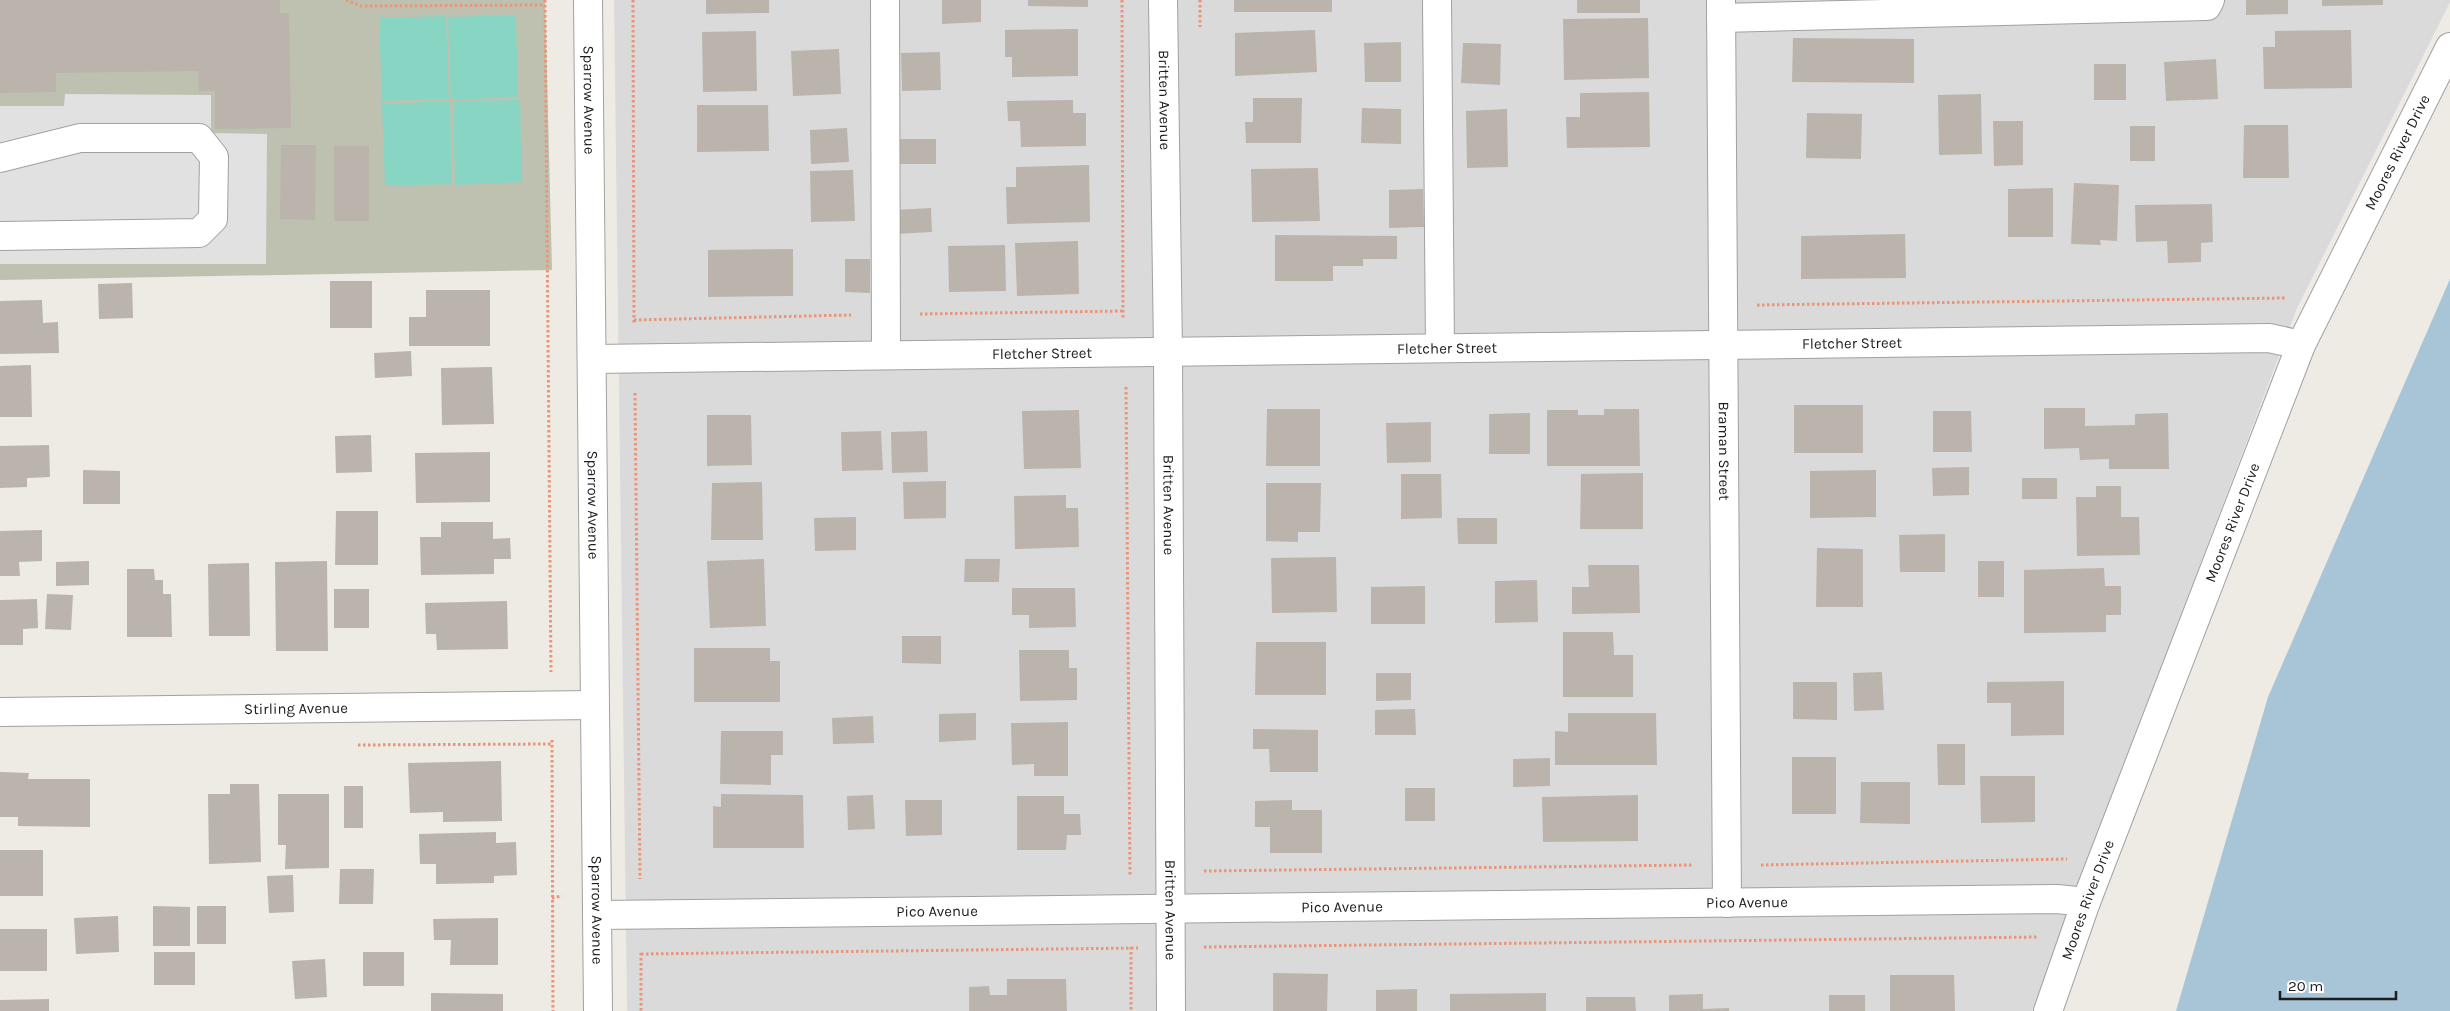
<svg xmlns="http://www.w3.org/2000/svg" width="2450" height="1011" font-family="Karla,sans-serif">
  <style>
    .residential { fill: #dbdada }
    .construction { fill: #bec1b0 }
    .pitch { fill: #89d5c3 }
    .parking { fill: #e1e1e1 }
    .water { fill: #a8c5d7 }
    .building { fill: #bab4ad }
    .lines { fill: none; stroke-linecap: round; stroke-linejoin: round }
    .minor-casing { stroke: #a1a1a1; stroke-width: 30 }
    .path { stroke: #eb9477; stroke-width: 3; stroke-dasharray: 2.5 2.5; stroke-linecap: butt }
    .minor { stroke: #fff; stroke-width: 28 }
    .labels { text-anchor: middle; dominant-baseline: central; stroke-width: 4; stroke-linejoin: round; paint-order: stroke }
    .street-label { font-size: 15px; fill: #1d1d1d; stroke: #fff }
  </style>
  <rect width="100%" height="100%" fill="#edebe4"/>
  <!-- residential -->
  <path class="residential" d="M614 0H2450V2L2297 308 2032 1011H627Z"/>
  <!-- construction -->
  <path class="construction" d="M0 0H545L552 270 0 280Z"/>
  <!-- pitch -->
  <path class="pitch" d="M516 15 518 97 451 100 448 17Z
    M446 16 449 99 382 101 379 18Z
    M520 100 522 182 455 185 453 101Z
    M450 101 452 184 385 186 382 104Z"/>
  <!-- parking -->
  <path class="parking" d="M65 94 211 95V133L267 134 266 264H0V106H64Z"/>
  <!-- water -->
  <path class="water" d="M2450 279V1011H2176L2268 697Z"/>
  <!-- building -->
  <path class="building" d="M0 0H280V13H289L291 128 215 129V91H199L198 71 56 73V92L0 93Z
    M706 0H769V13L706 14Z
    M942 0H981V22L942 24Z
    M1028 0H1088V7L1028 6Z
    M1234 0H1332V12H1234Z
    M1577 0H1640V13H1577Z
    M2246 0H2288V14L2246 15Z
    M2322 0H2383V5L2322 6Z
    M1648 18 1649 78 1564 80 1563 19Z
    M1078 29V76L1012 77V57H1005V30Z
    M1315 30 1317 72 1235 76V33Z
    M2351 30 2352 88 2264 89 2263 47H2275V31Z
    M756 31 757 91 703 92 702 32Z
    M1793 38 1914 39V83L1792 82Z
    M1401 42V82H1365L1364 43Z
    M1463 43 1501 44 1500 85 1461 83Z
    M839 49 841 94 793 96 791 51Z
    M940 52 941 90 902 91 901 53Z
    M2216 59 2218 99 2166 101 2164 62Z
    M2094 64H2126V100H2094Z
    M1649 92 1650 147 1567 148 1566 117H1580V93Z
    M1981 94 1982 154 1939 155 1938 95Z
    M1253 98H1302L1301 143H1246L1245 122H1253Z
    M1073 100V113H1086V146L1021 147 1020 121H1008L1007 101Z
    M697 105H768L769 151 697 152Z
    M1362 108 1401 109V144L1361 143Z
    M1507 109 1508 167 1467 168 1466 111Z
    M1807 113 1862 114 1861 159 1806 158Z
    M1993 121H2023V165L1994 166Z
    M2244 125H2288L2289 178H2243Z
    M2130 126H2155V161H2130Z
    M847 128 849 162 811 164 810 130Z
    M895 139H936V164H895Z
    M281 145H316L315 220 280 219Z
    M334 146H369V221H334Z
    M1089 165 1090 222 1007 224 1006 187H1016V167Z
    M1318 168 1320 221 1252 222 1251 169Z
    M853 170 855 221 811 222 810 171Z
    M2074 183 2119 185 2117 241 2100 240 2101 245 2071 244Z
    M2053 188V237H2008V189Z
    M1423 189 1424 227 1389 228V190Z
    M2212 204 2213 242 2201 243V262L2168 263 2167 241 2136 242 2135 205Z
    M931 208 932 232 895 234 894 210Z
    M1905 234 1906 278 1801 279V236Z
    M1275 235 1397 236V259H1363V266H1333V281H1275Z
    M1078 241 1079 294 1017 296 1015 243Z
    M1005 245 1006 291 949 292 948 246Z
    M793 249V296L708 297V250Z
    M845 259H870V293L845 292Z
    M330 281H372V328H330Z
    M132 283 133 318 99 319 98 284Z
    M426 290H490V346H409V317H426Z
    M42 300 43 323 58 322 59 353 0 354V301Z
    M411 351 412 376 375 378 374 353Z
    M31 365 32 417H0V366Z
    M492 367 494 424 442 425 441 368Z
    M1794 405H1863V453H1794Z
    M2044 408H2085V426L2135 425V414L2168 413 2169 469H2109V459L2080 460 2079 448 2044 449Z
    M1267 409H1320V466H1266Z
    M1604 409H1639L1640 466H1547V410H1578V415H1604Z
    M1079 410 1081 468 1024 469 1022 411Z
    M1933 411H1971L1972 452H1933Z
    M1530 413V454H1489V414Z
    M707 415H751L752 465 707 466Z
    M1431 422V462L1387 463 1386 423Z
    M881 431 883 470 842 471 841 432Z
    M927 431 928 472 892 473 891 432Z
    M371 435 372 472 336 473 335 436Z
    M49 445 50 477 27 478V487L0 488V446Z
    M490 452V502L416 503 415 453Z
    M1969 467V495L1933 496 1932 468Z
    M83 470 120 471V504H83Z
    M1876 470V517L1810 518V471Z
    M1643 473V529H1580L1581 474Z
    M1401 474H1441L1442 518 1401 519Z
    M2022 478H2057V499H2022Z
    M946 481V518L904 519 903 482Z
    M762 482 763 540H711L712 483Z
    M1266 483H1321L1320 532H1298V542L1266 541Z
    M2096 486H2121V517H2139L2140 555 2077 556 2076 497H2096Z
    M1066 495V508H1078L1079 547 1015 549 1014 496Z
    M336 511H378V565H335Z
    M856 517V550L815 551 814 518Z
    M1457 518H1497V544H1458Z
    M441 522H493V539L510 538 511 559H494V574L421 575 420 537H441Z
    M42 530V561L19 562 20 576H0V531Z
    M1945 534V572H1900L1899 535Z
    M1817 548 1863 549V607H1816Z
    M1336 557 1337 612 1272 613 1271 558Z
    M764 559 766 626 710 628 707 561Z
    M965 559H1000L999 582H964Z
    M89 561V585L56 586V562Z
    M327 561 328 651H276L275 562Z
    M1978 561H2004V597H1978Z
    M249 563 250 636H209L208 564Z
    M1588 565H1639L1640 613 1572 614V587H1589Z
    M2104 568 2105 586H2121V615H2106V632L2024 633V570Z
    M127 569H154L155 580H163V594H171L172 637H127Z
    M1537 580 1538 622 1495 623V581Z
    M1425 586V624H1371V587Z
    M1012 588H1075L1076 627 1029 628V615H1012Z
    M334 589H369V628H334Z
    M47 594 73 595 71 630 45 629Z
    M37 599 38 628 23 629V645H0V600Z
    M507 601 508 649 437 650 436 634H426L425 603Z
    M1563 632H1613L1614 655H1633V697H1563Z
    M902 636H941V664L902 663Z
    M1256 642H1326V695H1255Z
    M694 648H770V661H780V702H694Z
    M1019 650H1069V668H1077V700L1020 701Z
    M1882 672 1884 710 1854 711 1853 673Z
    M1376 673H1411V700L1376 701Z
    M2064 681V735L2011 736V703H1987V682Z
    M1793 682H1837V720L1793 719Z
    M1415 709 1416 735H1375V710Z
    M976 713V740L939 742V714Z
    M1568 713H1656L1657 765H1555V731L1568 732Z
    M873 716 874 743 833 744 832 718Z
    M1068 722V776H1034V764L1012 765 1011 723Z
    M1253 729 1318 730V772H1270L1269 749H1253Z
    M721 731H783V755H771V785L720 784Z
    M1937 744H1965V785H1938Z
    M1792 757H1836V814H1792Z
    M1550 758V786L1513 787V759Z
    M501 761 502 821 443 822V812L410 813 408 763Z
    M0 772 29 773 28 779H90V827L18 826V817H0Z
    M1980 776H2035V822L1981 823Z
    M1861 782H1910V824L1860 823Z
    M230 784H259L261 862 209 864 208 794H230Z
    M344 786H363V828H344Z
    M1405 788H1435V821H1405Z
    M278 794H329V868L285 869 286 845H278Z
    M721 794 803 795 804 848H713V806L721 807Z
    M873 795 875 829 848 830 847 796Z
    M1638 795V841L1543 842 1542 797Z
    M1017 796H1064V814H1080L1081 835H1067L1066 850H1017Z
    M905 800H942V835L906 836Z
    M1292 800V810H1322V853H1270V827H1255V801Z
    M496 832V843L516 842 517 875 494 876V883L436 884V864H420L419 834Z
    M0 850H43V896H0Z
    M340 869H374L373 904H339Z
    M293 875 294 912 269 913 267 876Z
    M153 906 190 907V946H153Z
    M197 906H226V944H197Z
    M118 916 119 952 76 954 74 918Z
    M498 918V965H450L451 940H434L433 919Z
    M0 929H47V971H0Z
    M154 952H195V985H154Z
    M363 952H404V986H363Z
    M325 959 327 997 295 999 292 961Z
    M1273 973 1328 974 1327 1011H1273Z
    M1890 975H1954L1955 1011H1890Z
    M1007 979H1066L1067 1011H969V987L989 986 990 995H1007Z
    M1417 989V1011H1376V990Z
    M431 993 503 994V1011H431Z
    M1546 993V1011H1450V994Z
    M1703 994V1009L1729 1008V1011H1669V995Z
    M1829 995H1865V1011H1829Z
    M1586 997H1635L1636 1011H1586Z
    M49 999V1011H0V1000Z"/>
  <g class="lines">
    <!-- minor casing -->
    <g class="minor-casing">
      <g id="minor">
        <path id="s1" d="M588 0 598 1011"/>
        <path d="M885 0 886 355"/>
        <path id="s2" d="M1163 0 1168 352 1171 1011"/>
        <path d="M1437 0 1440 348"/>
        <path id="s3" d="M1721 0 1727 903"/>
        <path d="M1721 18 2207 6 2210 0"/>
        <path d="M0 158 80 138H199L214 157 213 219 199 233 0 236"/>
        <path id="s4" d="M593 359 2269 338 2301 345"/>
        <path id="s5" d="M0 712 594 705"/>
        <path id="s6" d="M597 915 2057 899 2086 902"/>
        <path id="s7" d="M2048 1011 2086 902 2301 345 2450 47"/>
      </g>
    </g>
    <!-- path -->
    <path class="path" d="M346 0 361 6 545 5
      M545 0 551 672
      M633 0 634 324
      M1122 0 1123 318
      M1200 0V27
      M1757 305 2286 298
      M920 314 1123 311
      M634 320 851 315
      M1126 387 1130 875
      M635 393 640 879
      M552 740 553 1011
      M358 745 552 744
      M1761 865 2067 859
      M1204 871 1692 865
      M552 898 562 896
      M1131 947V1011
      M1204 947 2038 937
      M641 953V1011
      M641 954 1138 948"/>
    <!-- minor -->
    <use href="#minor" class="minor"/>
  </g>
  <g class="labels">
    <!-- street labels -->
    <g class="street-label">
      <text stroke="none"><textPath href="#s1" startOffset="100">Sparrow Avenue</textPath></text>
      <text stroke="none"><textPath href="#s2" startOffset="100">Britten Avenue</textPath></text>
      <text stroke="none"><textPath href="#s7" startOffset="928">Moores River Drive</textPath></text>
      <text stroke="none"><textPath href="#s4" startOffset="1259">Fletcher Street</textPath></text>
      <text stroke="none"><textPath href="#s4" startOffset="854">Fletcher Street</textPath></text>
      <text stroke="none"><textPath href="#s4" startOffset="449">Fletcher Street</textPath></text>
      <text stroke="none"><textPath href="#s3" startOffset="451">Braman Street</textPath></text>
      <text stroke="none"><textPath href="#s1" startOffset="505">Sparrow Avenue</textPath></text>
      <text stroke="none"><textPath href="#s2" startOffset="505">Britten Avenue</textPath></text>
      <text stroke="none"><textPath href="#s7" startOffset="522">Moores River Drive</textPath></text>
      <text stroke="none"><textPath href="#s5" startOffset="296">Stirling Avenue</textPath></text>
      <text stroke="none"><textPath href="#s7" startOffset="118">Moores River Drive</textPath></text>
      <text stroke="none"><textPath href="#s6" startOffset="1150">Pico Avenue</textPath></text>
      <text stroke="none"><textPath href="#s6" startOffset="745">Pico Avenue</textPath></text>
      <text stroke="none"><textPath href="#s1" startOffset="910">Sparrow Avenue</textPath></text>
      <text stroke="none"><textPath href="#s2" startOffset="910">Britten Avenue</textPath></text>
      <text stroke="none"><textPath href="#s6" startOffset="340">Pico Avenue</textPath></text>
    </g>
  </g>
  <!-- scale -->
  <path d="M2280 991v8h116v-8" fill="none" stroke="#1d1d1d" stroke-width="2.5"/>
  <text x="2288" y="991" font-size="15" fill="#1d1d1d" stroke="#ffffff" stroke-width="4" paint-order="stroke">20 m</text>
</svg>
